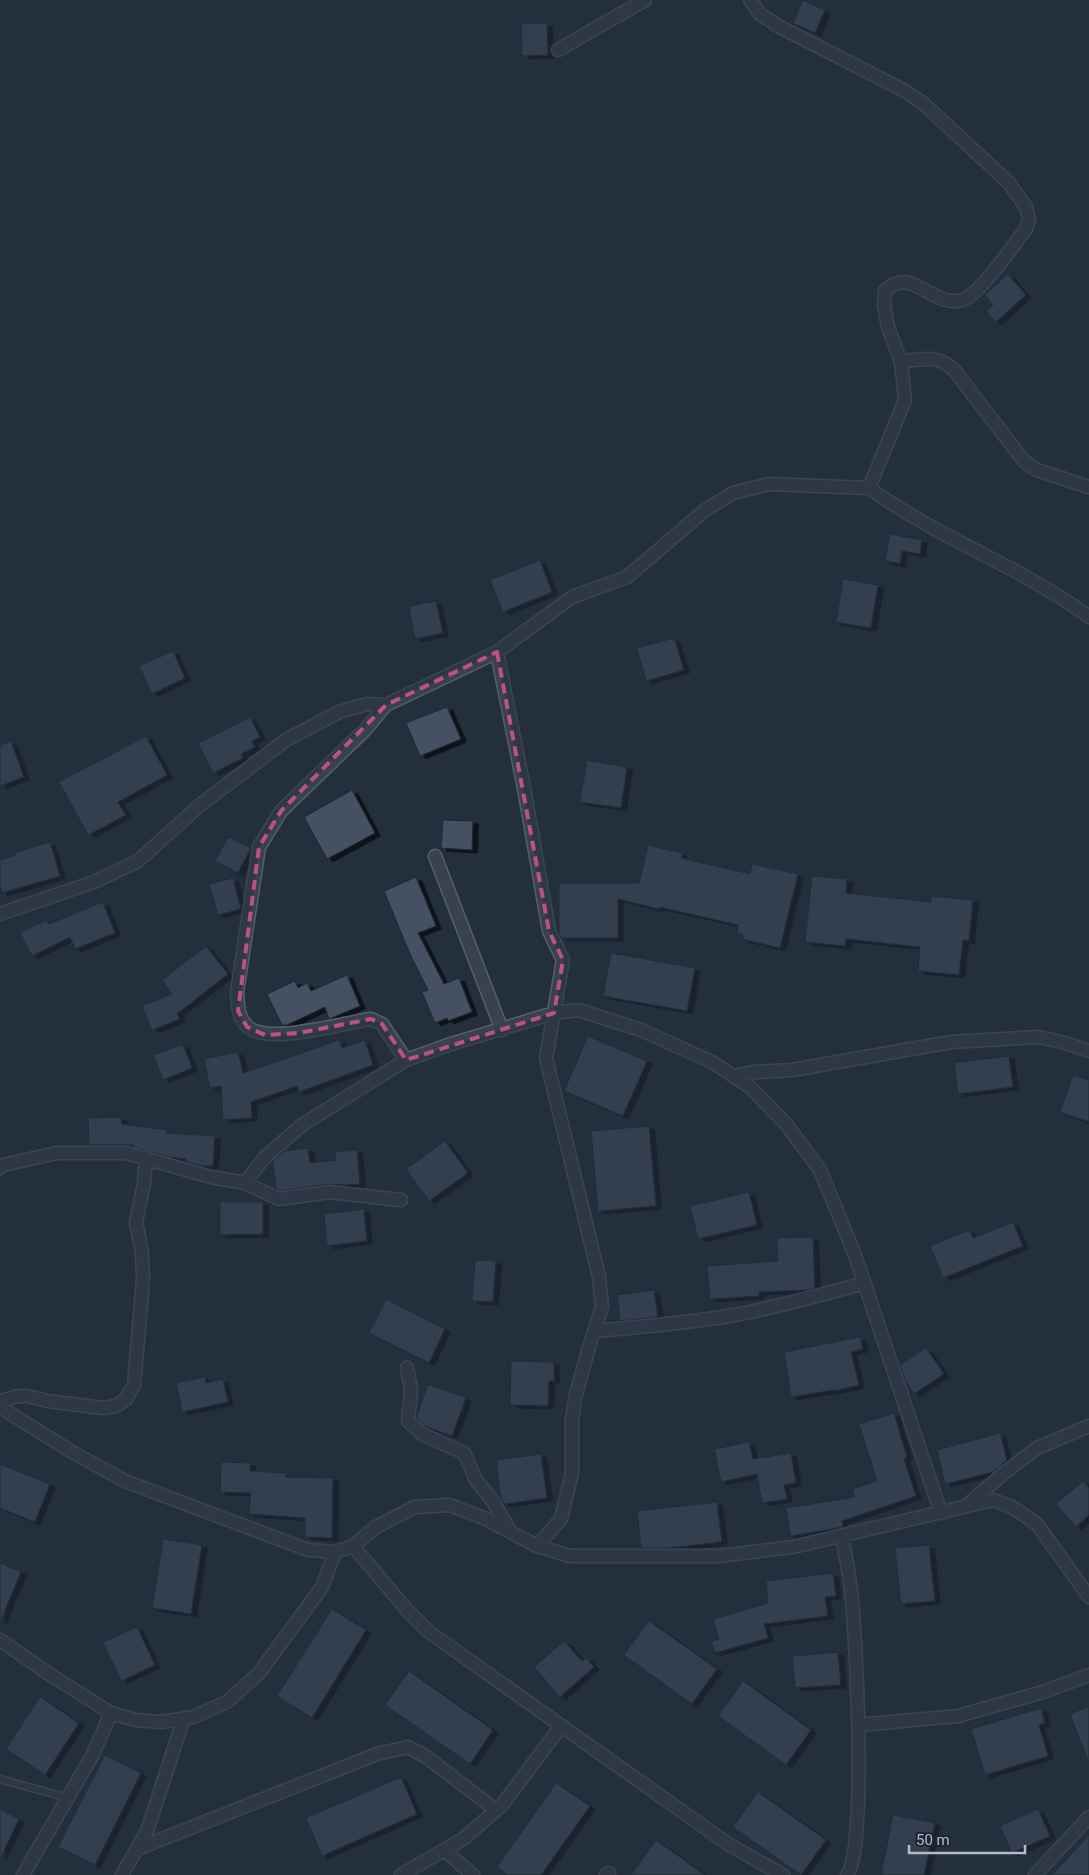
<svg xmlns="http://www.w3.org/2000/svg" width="1089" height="1875" font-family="Roboto,sans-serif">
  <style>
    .building { fill: #455162; stroke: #1f2835; filter: url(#shadow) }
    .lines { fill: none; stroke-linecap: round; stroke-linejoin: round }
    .lane-casing { stroke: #565f6c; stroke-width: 9 }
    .street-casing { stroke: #565f6c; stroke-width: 15 }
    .lane { stroke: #38414e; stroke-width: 6 }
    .street { stroke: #38414e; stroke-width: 12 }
    .marked { fill: none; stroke: #bd5182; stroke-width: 4; stroke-dasharray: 10 6; stroke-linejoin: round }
  </style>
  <defs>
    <filter id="shadow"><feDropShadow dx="5.5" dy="3" stdDeviation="0" flood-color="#0009"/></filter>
  </defs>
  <rect width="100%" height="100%" fill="#242f3e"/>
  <!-- building -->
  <path class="building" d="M803 0 825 10 815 33 793 23Z
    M547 23 548 55 522 56 521 24Z
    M1008 274 1026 295 996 322 986 311 993 305 985 295Z
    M890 534 922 540 920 554 902 551 900 564 885 561Z
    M540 560 552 592 503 612 490 580Z
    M843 579 878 585 871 628 836 622Z
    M436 601 443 633 415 639 409 606Z
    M674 638 684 670 646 681 637 648Z
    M173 651 185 678 152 694 139 666Z
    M447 707 461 739 420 756 406 723Z
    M250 717 260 737 252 741 255 747 241 754 243 758 213 773 198 743Z
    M146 736 167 775 118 802 126 815 88 835 59 782Z
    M11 741 24 777 0 786V745Z
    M587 760 627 767 621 808 580 802Z
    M352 790 375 833 327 859 304 817Z
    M443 820 473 821 472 850 441 848Z
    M228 837 251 848 238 873 215 861Z
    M50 842 60 876 2 893 0 885V860L16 855V852Z
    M648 845 682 853 681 858 750 874 752 864 798 874 780 948 742 939 743 935 737 933 738 925 660 907 659 909 618 899V938H562L559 933V883H639Z
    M812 876 847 879 846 893 931 902V896L973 900 969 941 963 940 959 975 918 971 920 947 846 939 845 946 805 942Z
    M416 877 436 926 418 933 444 984 459 978 472 1012 448 1021 447 1018 435 1023 422 992 428 990 410 954 384 891Z
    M233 878 241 909 218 915 209 884Z
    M103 902 115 933 75 949 70 937 32 956 20 933 46 920 49 924Z
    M206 946 228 974 177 1014 180 1019 152 1030 142 1006 172 994 162 980Z
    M611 953 695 968 687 1011 603 996Z
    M347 975 360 1006 329 1019 325 1007 287 1025H282L267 994 295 981 298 988 307 983 311 991Z
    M588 1036 647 1061 623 1116 564 1091Z
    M339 1040 342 1048 365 1040 373 1065 299 1092 297 1086 251 1102 252 1118 223 1120 221 1086 210 1088 204 1059 238 1052 243 1073Z
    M183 1044 192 1068 163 1080 153 1055Z
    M1009 1056 1013 1087 958 1094 954 1063Z
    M1073 1075 1089 1080V1122L1060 1112Z
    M121 1117 122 1124 167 1130 166 1133 215 1136 213 1166H201L185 1161 186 1159 169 1157 133 1147 134 1145H89L88 1118Z
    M649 1126 656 1206 598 1211 591 1131Z
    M445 1141 468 1173 429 1201 406 1169Z
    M308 1148 310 1163 336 1160 335 1152 357 1150 360 1184 344 1185 328 1184 280 1191 276 1189 273 1161 285 1151Z
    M749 1192 757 1225 698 1239 690 1206Z
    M220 1202H263V1234L220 1235Z
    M364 1209 367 1241 327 1246 324 1214Z
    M1013 1222 1023 1246 943 1278 930 1246 969 1230 973 1238Z
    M813 1237 815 1288 808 1290 759 1292V1296L710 1299 707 1266 778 1261 777 1238Z
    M475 1260 496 1261 493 1302 472 1301Z
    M654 1290 658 1317 620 1321 617 1295Z
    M386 1299 445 1329 429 1363 369 1333Z
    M860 1337 863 1349 851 1352 859 1385 834 1391V1390L791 1397 784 1352Z
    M926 1348 944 1374 914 1394 905 1380 900 1365Z
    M511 1361 554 1362V1381H549L548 1406 510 1405Z
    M205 1377 206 1383 223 1379 228 1402 182 1412 176 1383Z
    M428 1384 466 1398 452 1436 425 1426 416 1418Z
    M894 1413 907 1457 904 1459 916 1496 842 1521 843 1527 790 1536 786 1508 855 1497 852 1489 877 1481 859 1424Z
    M1000 1433 1007 1460 993 1472 945 1484 937 1450Z
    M749 1442 753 1459 791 1453 796 1483 784 1485 787 1499 762 1503 757 1474 721 1482 714 1449Z
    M541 1454 547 1498 504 1504 501 1500 496 1460Z
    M221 1462 250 1463V1471L286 1473V1477L333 1478 332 1538 305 1537V1518L249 1514 251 1493 220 1492Z
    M0 1464 50 1484 35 1522 0 1508Z
    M1083 1481 1089 1488V1515L1076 1527 1056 1504Z
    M717 1502 722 1542 669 1548H641L637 1511Z
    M163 1539 202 1545 191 1614 152 1608Z
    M929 1545 935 1601 901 1604 895 1548Z
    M0 1563 21 1572 0 1622Z
    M833 1573 836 1596 825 1597 828 1616 764 1624 768 1638 715 1653 711 1641 719 1639 713 1619 768 1603 766 1581Z
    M332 1609 366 1630 312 1718 277 1696Z
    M649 1621 717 1669 692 1704 624 1655Z
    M137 1627 155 1665 121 1681 103 1642Z
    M564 1641 582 1661 586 1658 594 1667 560 1697 534 1667Z
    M838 1652 841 1685 795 1688 792 1656Z
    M409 1671 493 1730 470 1764 385 1705Z
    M743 1681 811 1730 786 1765 718 1716Z
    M40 1697 79 1723 45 1775 6 1749Z
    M1089 1706V1761H1088L1070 1714Z
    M1041 1708 1045 1723 1039 1725 1048 1756 985 1775 971 1729Z
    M105 1755 141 1773 95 1865 58 1847Z
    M401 1777 417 1814 322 1856 306 1818Z
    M556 1783 590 1806 541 1875H508L497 1867Z
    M758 1792 826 1840 801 1875 733 1827Z
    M0 1809 19 1819 0 1859Z
    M1038 1809 1050 1836 1012 1853 1000 1826Z
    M893 1815 935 1823 924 1875H881Z
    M1089 1835V1875H1052Z
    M656 1840 705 1875H631Z"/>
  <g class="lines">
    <!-- lane casing -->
    <g class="lane-casing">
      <path id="lane" d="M0 1779 68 1798"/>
    </g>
    <!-- street casing -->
    <g class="street-casing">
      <path id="street" d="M750 0 760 14 778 26 905 91 924 104 1009 183 1026 207 1029 219 1026 229C1013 245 980 295 962 300 933 309 911 264 885 291L884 305 888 327 901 362 905 400 869 488
        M558 50 645 0
        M901 362C922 359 938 354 954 370L1024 461 1037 470 1089 487
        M497 652 524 788 549 931 563 960 546 1058 599 1277 602 1307 589 1347 576 1394 572 1419V1473L566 1498 561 1519 537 1546
        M435 856 502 1030
        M0 914 94 882 138 861 200 805 286 740 339 712 367 704 386 705
        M406 1060 382 1024 371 1019C346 1022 263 1047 246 1025 237 1015 238 1005 237 992L259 847 281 811 365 730 386 705 497 652 572 597 627 577 704 511 733 493 769 484 869 488C912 519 967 546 1015 571 1040 585 1066 599 1089 617
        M733 1076 755 1072 792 1070 951 1042 1038 1037 1062 1042 1089 1051
        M0 1168 3 1165 57 1153H126L211 1177 245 1183 279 1199 329 1192 401 1200
        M245 1183 264 1158 302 1125 406 1060 451 1044 554 1013 579 1010 641 1030 712 1062 750 1087 786 1124 820 1170 855 1255 941 1513
        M594 1331C641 1327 688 1323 735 1315 779 1307 822 1294 865 1283
        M407 1368 411 1390 408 1421 422 1434 464 1453 476 1480 492 1500 510 1531
        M0 1401 19 1396H27L48 1401 103 1408 116 1406 126 1399 134 1385 143 1279 142 1253 136 1222 144 1183 146 1158
        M0 1407 72 1452 125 1481 308 1550 335 1552 353 1546 376 1527 415 1507 450 1505 486 1519 537 1546 570 1556H719L793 1547 993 1500 1012 1507 1037 1524 1089 1597
        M966 1506 1004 1473 1037 1448 1089 1426
        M842 1536C846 1557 850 1578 852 1600 856 1641 867 1850 847 1875
        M353 1546 407 1610 429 1632 728 1844 783 1875
        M0 1640 52 1676 111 1713 136 1720 161 1722 193 1717 227 1702 259 1673 322 1587 335 1552
        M858 1725 958 1716 1043 1692 1089 1675
        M137 1849 377 1754 408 1747 425 1756 496 1810
        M444 1850 473 1875
        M23 1875 92 1756 111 1713
        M122 1875 147 1831 184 1718
        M401 1875 463 1839 502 1805 561 1726
        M606 1875 609 1873
        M1035 1875 1089 1817"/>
    </g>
    <!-- lane -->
    <use href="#lane" class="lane"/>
    <!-- street -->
    <use href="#street" class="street"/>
  </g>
  <!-- marked area -->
  <path d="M0 0H1089V1875H0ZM497 652 549 931 563 960 554 1013 406 1060 382 1024 371 1019 299 1033 265 1035 247 1027 238 1011 259 847 281 811 386 705Z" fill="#242f3e" fill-opacity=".55" fill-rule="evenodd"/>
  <path class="marked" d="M497 652 549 931 563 960 554 1013 406 1060 382 1024 371 1019 299 1033 265 1035 247 1027 238 1011 259 847 281 811 386 705Z"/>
  <!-- scale -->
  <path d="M909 1845v8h116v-8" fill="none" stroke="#b4bcc9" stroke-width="2.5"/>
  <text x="916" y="1845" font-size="15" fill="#b4bcc9" stroke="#1d2633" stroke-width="4" paint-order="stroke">50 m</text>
</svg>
